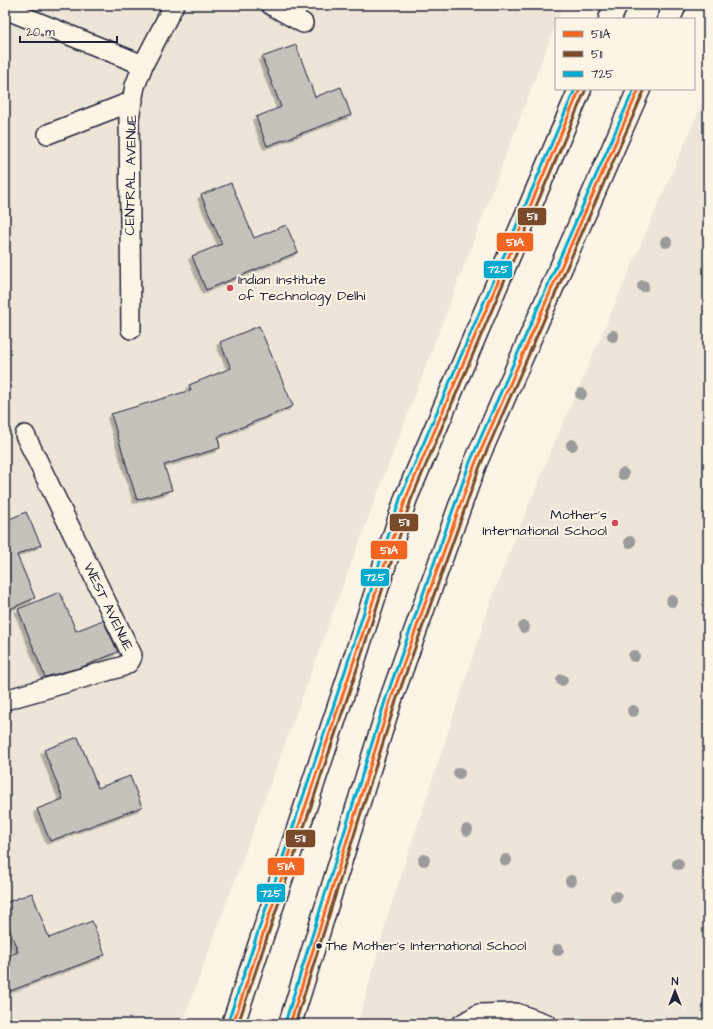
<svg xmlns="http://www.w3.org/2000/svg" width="713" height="1029" font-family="'Architects Daughter',sans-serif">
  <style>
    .built { fill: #ece5d8 }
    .building { fill: #c6c1bb; stroke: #22223b; filter: url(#shadow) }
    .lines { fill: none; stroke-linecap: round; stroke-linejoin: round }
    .lane-casing { stroke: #22223b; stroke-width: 22 }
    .highway-casing { stroke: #22223b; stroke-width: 25 }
    .lane { stroke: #fcf5e5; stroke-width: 19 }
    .highway { stroke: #fcf5e5; stroke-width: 22 }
    .bus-1-casing { stroke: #fcf5e5; stroke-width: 6 }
    .bus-2-casing { stroke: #fcf5e5; stroke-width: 6 }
    .bus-3-casing { stroke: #fcf5e5; stroke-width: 6 }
    .bus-1 { stroke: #f26522; stroke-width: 3 }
    .bus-2 { stroke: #7a4b2a; stroke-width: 3 }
    .bus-3 { stroke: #00a9ce; stroke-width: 3 }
    .tree { fill: #9d9a9b }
    .poi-dot { fill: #d1495b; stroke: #fcf5e5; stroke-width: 1.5 }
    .bus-dot { fill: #22223b; stroke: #fcf5e5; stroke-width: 1.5 }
    .labels { text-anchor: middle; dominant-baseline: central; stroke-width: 4; stroke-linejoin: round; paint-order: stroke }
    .bus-label { font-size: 13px; fill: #22223b; stroke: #fcf5e5; text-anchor: start }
    .street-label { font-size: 14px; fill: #22223b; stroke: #fcf5e5 }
    .poi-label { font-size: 14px; fill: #22223b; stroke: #fcf5e5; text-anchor: start }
    .line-badge { stroke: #fcf5e5; stroke-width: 1.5 }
    .badge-label { font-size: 11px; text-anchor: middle; font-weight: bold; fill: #fff }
  </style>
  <defs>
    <filter id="shadow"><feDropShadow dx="-3.5" dy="3.5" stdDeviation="0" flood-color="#0004"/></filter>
  </defs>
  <rect width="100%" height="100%" fill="#fcf5e5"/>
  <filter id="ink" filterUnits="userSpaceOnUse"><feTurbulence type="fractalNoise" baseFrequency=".025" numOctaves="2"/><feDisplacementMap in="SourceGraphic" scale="8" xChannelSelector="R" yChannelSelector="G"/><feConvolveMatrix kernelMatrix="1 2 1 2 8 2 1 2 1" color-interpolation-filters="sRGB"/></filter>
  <g filter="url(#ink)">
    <!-- built -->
    <path class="built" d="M5 5H563L558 19H556V23L355 553 182 1024H5Z
      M708 90V1024H358L388 915 495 589 548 458Z"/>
    <!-- building -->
    <path class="building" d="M296 45 315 97 341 87 351 115 267 146 256 117 281 107 262 57Z
      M231 183 254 238 286 225 298 252 206 290 192 256 222 244 201 195Z
      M259 326 293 406 218 437 220 448 164 465 172 490 137 500 111 414 191 390 189 385 231 368 220 342Z
      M26 512 41 545 17 555 35 598 5 611V521Z
      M60 592 76 631 103 620 118 652 82 667 45 677 18 609Z
      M78 737 98 788 130 776 142 807 50 841 37 809 63 799 44 750Z
      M32 893 49 938 92 921 105 955 5 993V957L18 952 5 917V903Z"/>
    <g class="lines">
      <!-- lane casing -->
      <g class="lane-casing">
        <path id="lane" d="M271 5 303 23
          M5 9 143 65
          M48 134 133 101
          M131 329 129 118 135 86 143 65 174 5
          M5 700 121 667C128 664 131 662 132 655L25 435
          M462 1024 479 1014 516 1013 547 1024"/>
      </g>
      <!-- highway casing -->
      <g class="highway-casing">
        <path id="highway" d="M610 19 616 5
          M669 19 675 5
          M233 1024 351 670 406 498 580 89
          M290 1024 391 699 475 464 639 89"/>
      </g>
      <!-- lane -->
      <use href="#lane" class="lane"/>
      <!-- highway -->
      <use href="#highway" class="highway"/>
      <!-- bus-1 casing -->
      <g class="bus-1-casing">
        <path id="bus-1" d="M233 1024 351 670 406 498 580 89
          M290 1024 391 699 475 464 639 89"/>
      </g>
      <!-- bus-2 casing -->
      <g class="bus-2-casing">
        <path id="bus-2" d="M238 1024 356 672 411 500 585 91
          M295 1024 396 701 480 466 644 91"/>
      </g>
      <!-- bus-3 casing -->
      <g class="bus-3-casing">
        <path id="bus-3" d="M228 1022 346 668 401 496 575 89
          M285 1023 386 698 470 462 634 89"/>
      </g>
      <!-- bus-1 -->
      <use href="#bus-1" class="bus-1"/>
      <!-- bus-2 -->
      <use href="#bus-2" class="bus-2"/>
      <!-- bus-3 -->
      <use href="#bus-3" class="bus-3"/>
    </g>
    <!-- trees -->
    <g class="tree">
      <circle cx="666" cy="242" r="6"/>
      <circle cx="643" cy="286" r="6"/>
      <circle cx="613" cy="336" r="6"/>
      <circle cx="581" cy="394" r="6"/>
      <circle cx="572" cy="445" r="6"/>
      <circle cx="623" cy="474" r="6"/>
      <circle cx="630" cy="542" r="6"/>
      <circle cx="672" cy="601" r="6"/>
      <circle cx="524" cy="627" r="6"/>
      <circle cx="634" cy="656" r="6"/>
      <circle cx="562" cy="680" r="6"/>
      <circle cx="633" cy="711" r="6"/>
      <circle cx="459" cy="773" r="6"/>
      <circle cx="467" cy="830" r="6"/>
      <circle cx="424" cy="860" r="6"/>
      <circle cx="506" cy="860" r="6"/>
      <circle cx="678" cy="864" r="6"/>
      <circle cx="571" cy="881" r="6"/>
      <circle cx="616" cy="897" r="6"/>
      <circle cx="558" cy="950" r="6"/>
    </g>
  </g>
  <!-- markers -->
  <g class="poi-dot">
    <circle cx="230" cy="288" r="4"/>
    <circle cx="615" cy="523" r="4"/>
  </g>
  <circle class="bus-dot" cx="319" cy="946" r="3.5"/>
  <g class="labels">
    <!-- bus labels -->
    <g class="bus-label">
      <text x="326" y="946">The Mother's International School</text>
    </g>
    <!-- street labels -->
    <g class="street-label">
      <text transform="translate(131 175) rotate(-89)">CENTRAL AVENUE</text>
      <text transform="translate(108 607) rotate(64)">WEST AVENUE</text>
    </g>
    <!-- poi labels -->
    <g class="poi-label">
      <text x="238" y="280">Indian Institute<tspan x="238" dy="16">of Technology Delhi</tspan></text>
      <text x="607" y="515" text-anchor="end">Mother's<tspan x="607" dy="16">International School</tspan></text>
    </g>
  </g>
  <g class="line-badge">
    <rect x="517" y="207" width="30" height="19" rx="4" fill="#7a4b2a"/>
    <rect x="496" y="232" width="38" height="20" rx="4" fill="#f26522"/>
    <rect x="483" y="260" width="30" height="19" rx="4" fill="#00a9ce"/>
    <rect x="389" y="513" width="30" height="19" rx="4" fill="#7a4b2a"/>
    <rect x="370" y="540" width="38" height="20" rx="4" fill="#f26522"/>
    <rect x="360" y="568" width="30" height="19" rx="4" fill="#00a9ce"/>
    <rect x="285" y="829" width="31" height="19" rx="4" fill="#7a4b2a"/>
    <rect x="267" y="857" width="38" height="19" rx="4" fill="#f26522"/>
    <rect x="256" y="883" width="30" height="20" rx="4" fill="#00a9ce"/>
  </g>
  <g class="badge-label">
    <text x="532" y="220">511</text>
    <text x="515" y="246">511A</text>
    <text x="498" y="273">725</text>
    <text x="404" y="526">511</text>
    <text x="389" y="554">511A</text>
    <text x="375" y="581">725</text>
    <text x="300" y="842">511</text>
    <text x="286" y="870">511A</text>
    <text x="271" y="897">725</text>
  </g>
  <!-- margin -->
  <rect width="713" height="1029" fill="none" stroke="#fcf5e5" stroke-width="20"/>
  <rect x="10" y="10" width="693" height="1009" fill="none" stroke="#22223b" stroke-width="1.5" filter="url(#ink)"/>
  <!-- legend -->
  <rect x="555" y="18" width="140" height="72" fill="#fcf5e5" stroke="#a5a1a1"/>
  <rect x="563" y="31" width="20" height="6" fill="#f26522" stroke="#a5a1a1"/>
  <text x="591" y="38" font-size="12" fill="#22223b">511A</text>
  <rect x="563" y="51" width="20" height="6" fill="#7a4b2a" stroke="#a5a1a1"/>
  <text x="591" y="58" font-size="12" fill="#22223b">511</text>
  <rect x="563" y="71" width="20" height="6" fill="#00a9ce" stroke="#a5a1a1"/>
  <text x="591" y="78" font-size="12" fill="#22223b">725</text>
  <!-- north arrow -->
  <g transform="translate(675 991)" stroke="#fcf5e5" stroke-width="3" paint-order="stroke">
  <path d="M0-3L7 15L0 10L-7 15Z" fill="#22223b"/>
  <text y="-6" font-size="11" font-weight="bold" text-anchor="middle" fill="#22223b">N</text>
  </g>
  <!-- scale -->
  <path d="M20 36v6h97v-6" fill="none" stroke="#22223b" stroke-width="2"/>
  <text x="26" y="36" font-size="12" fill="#22223b" stroke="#fcf5e5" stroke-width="3" paint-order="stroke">20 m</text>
</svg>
